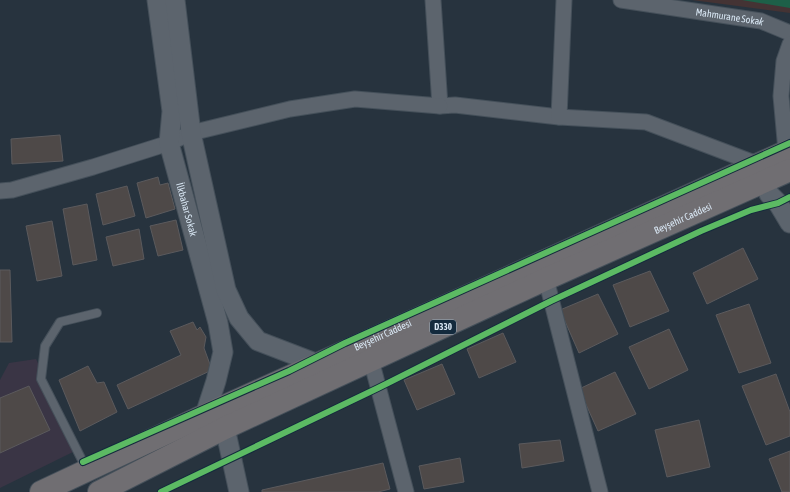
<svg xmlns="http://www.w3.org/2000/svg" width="790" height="492" font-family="'Asap Condensed',sans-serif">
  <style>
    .education { fill: #443334 }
    .medical { fill: #3a3545 }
    .green { fill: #1d6048 }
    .building { fill: #4e4948; stroke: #5b5a5d }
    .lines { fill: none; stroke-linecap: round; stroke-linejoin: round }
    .service-casing { stroke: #45505a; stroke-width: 10 }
    .minor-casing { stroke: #45505a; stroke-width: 17 }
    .tertiary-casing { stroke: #45505a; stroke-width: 21 }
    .trunk-casing { stroke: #45505a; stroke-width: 24 }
    .service { stroke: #5c646d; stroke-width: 8 }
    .minor { stroke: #5c646d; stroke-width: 15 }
    .tertiary { stroke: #5c646d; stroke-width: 19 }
    .trunk { stroke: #706e72; stroke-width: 22 }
    .cycleway-casing { stroke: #132a3d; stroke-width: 8 }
    .cycleway { stroke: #5cba63; stroke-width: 6 }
    .labels { text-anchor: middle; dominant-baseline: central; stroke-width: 3; stroke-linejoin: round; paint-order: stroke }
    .shield { fill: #132a3d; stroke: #9eaebd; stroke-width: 1 }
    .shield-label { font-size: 9px; font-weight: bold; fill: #d9e7f4 }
    .street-label { font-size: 10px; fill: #d9e7f4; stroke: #132a3d }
  </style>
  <rect width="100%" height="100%" fill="#27333e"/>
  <!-- education -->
  <path class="education" d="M692 0H790V13Z"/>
  <!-- medical -->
  <path class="medical" d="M36 359 81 448 0 488V380L9 363Z"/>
  <!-- green -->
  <path class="green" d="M742 0H790V8Z"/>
  <!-- building -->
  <path class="building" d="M60 135 63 161 12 164 11 139Z
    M158 177 160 185 168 183 175 209 146 218 137 183Z
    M127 186 135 216 103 225 96 194Z
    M87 204 97 260 73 265 63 209Z
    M176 220 183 250 158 256 150 226Z
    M52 221 62 276 37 281 26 226Z
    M139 229 144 259 113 266 106 237Z
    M743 248 758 279 707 304 693 273Z
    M0 270H10L12 342H0Z
    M650 271 669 311 630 327 613 285Z
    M598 294 618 334 579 353 560 310Z
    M749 304 771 363 739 373 716 315Z
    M193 322 197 330 200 327 206 337 204 348 212 370 128 409 117 385 181 355 170 331Z
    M669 329 688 370 649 389 629 347Z
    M503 333 516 362 479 378 467 349Z
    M442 364 455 394 417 410 404 380Z
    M88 366 97 383 104 382 117 412 80 431 59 380Z
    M615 372 636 414 598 431 579 389Z
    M776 374 790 412V436L766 445 742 386Z
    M29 386 50 430 0 453V398Z
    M699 420 710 467 667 477 655 430Z
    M560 440 564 461 522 468 519 444Z
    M790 451V492H782L769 459Z
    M460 458 464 482 424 489 419 466Z
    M383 463 390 489 378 492H262V490Z"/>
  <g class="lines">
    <!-- service casing -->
    <g class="service-casing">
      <path id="service" d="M87 470 41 379 45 346 60 322 97 313"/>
    </g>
    <!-- minor casing -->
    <g class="minor-casing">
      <g id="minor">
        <path d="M433 0 440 106 455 105 559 117"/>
        <path d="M564 0 559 117 646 122 757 164"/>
        <path id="s1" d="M621 0 761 21 790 33"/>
        <path d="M786 151 781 96 784 61 790 44"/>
        <path d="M0 191 12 190 93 167 169 143 191 133 290 109 355 99 440 106"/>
        <path d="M546 279 600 492"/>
        <path d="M371 360 406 492"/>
      </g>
    </g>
    <!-- tertiary casing -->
    <g class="tertiary-casing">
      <g id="tertiary">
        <path id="s2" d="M157 0 172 111 169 143 218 323 223 352 216 381 205 415"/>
        <path d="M175 0 191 133 226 290 239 318 258 341 318 364"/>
        <path d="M765 180 769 194 778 203 790 223"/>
        <path d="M225 428 239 492"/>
      </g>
    </g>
    <!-- trunk casing -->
    <g class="trunk-casing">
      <g id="trunk">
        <path id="s3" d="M41 492 205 415 790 150"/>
        <path id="s4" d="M99 492 225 428 546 279 790 170"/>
      </g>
    </g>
    <!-- service -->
    <use href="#service" class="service"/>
    <!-- minor -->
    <use href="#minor" class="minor"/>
    <!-- tertiary -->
    <use href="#tertiary" class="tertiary"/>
    <!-- trunk -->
    <use href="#trunk" class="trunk"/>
    <!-- cycleway casing -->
    <g class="cycleway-casing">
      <path id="cycleway" d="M83 462 289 371 345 343 790 143
        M161 492 378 388 551 301 701 231 751 210 778 203 790 197"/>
    </g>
    <!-- cycleway -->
    <use href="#cycleway" class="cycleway"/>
  </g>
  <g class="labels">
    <!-- shield labels -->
    <rect class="shield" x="430" y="320" width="26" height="14" rx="3"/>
    <g class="shield-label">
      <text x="443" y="327">D330</text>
    </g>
    <!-- street labels -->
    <g class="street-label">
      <text stroke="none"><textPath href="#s1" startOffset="110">Mahmurane Sokak</textPath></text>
      <text stroke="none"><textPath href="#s2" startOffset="213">İlkbahar Sokak</textPath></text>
      <text stroke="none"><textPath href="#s4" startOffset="645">Beyşehir Caddesi</textPath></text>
      <text stroke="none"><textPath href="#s3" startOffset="376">Beyşehir Caddesi</textPath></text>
    </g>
  </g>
</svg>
